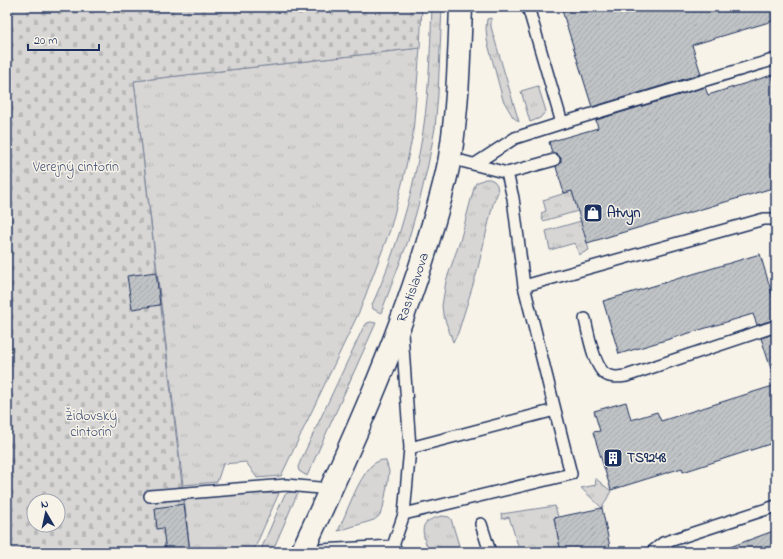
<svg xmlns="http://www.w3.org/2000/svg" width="783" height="559" font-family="'Indie Flower',sans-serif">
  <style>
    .grass { fill: url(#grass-tufts); stroke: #798299 }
    .cemetery { fill: url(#cemetery-stones); stroke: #798299; fill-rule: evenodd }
    .building { fill: url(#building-hatch); stroke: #1b2f5e }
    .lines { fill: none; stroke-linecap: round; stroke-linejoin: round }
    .service-casing { stroke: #1b2f5e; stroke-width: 14 }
    .tertiary-casing { stroke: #1b2f5e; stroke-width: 25 }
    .service { stroke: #f7f3e8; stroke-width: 11 }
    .tertiary { stroke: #f7f3e8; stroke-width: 22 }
    .labels { text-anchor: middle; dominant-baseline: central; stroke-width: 3; stroke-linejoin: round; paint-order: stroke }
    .park-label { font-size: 14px; fill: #415076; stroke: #f7f3e8 }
    .poi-label { font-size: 14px; font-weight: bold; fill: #1b2f5e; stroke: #f7f3e8; text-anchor: start }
    .street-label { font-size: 14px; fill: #1b2f5e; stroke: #f7f3e8 }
  </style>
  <defs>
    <pattern id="grass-tufts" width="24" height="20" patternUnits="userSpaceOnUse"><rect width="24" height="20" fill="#d7d6d4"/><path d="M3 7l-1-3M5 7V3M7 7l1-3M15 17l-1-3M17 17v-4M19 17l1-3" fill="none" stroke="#b8b8b8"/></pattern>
    <pattern id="cemetery-stones" width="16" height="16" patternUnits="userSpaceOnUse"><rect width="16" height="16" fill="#d7d6d4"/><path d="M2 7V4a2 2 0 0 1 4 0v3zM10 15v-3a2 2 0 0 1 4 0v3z" fill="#b8b8b8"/></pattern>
    <pattern id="building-hatch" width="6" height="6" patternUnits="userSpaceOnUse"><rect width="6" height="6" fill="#c0c3c5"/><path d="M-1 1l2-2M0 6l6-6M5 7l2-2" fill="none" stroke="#a4a8ac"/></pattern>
  </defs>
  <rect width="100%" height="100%" fill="#f7f3e8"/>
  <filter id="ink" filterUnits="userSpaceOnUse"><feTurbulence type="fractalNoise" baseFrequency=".025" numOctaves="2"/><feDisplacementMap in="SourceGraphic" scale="8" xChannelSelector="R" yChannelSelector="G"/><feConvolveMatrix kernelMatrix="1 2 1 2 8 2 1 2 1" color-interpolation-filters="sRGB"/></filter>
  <g filter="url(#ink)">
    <!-- grass -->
    <path class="grass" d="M432 7H442L438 94 435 128 428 165 420 199 408 241 381 313 373 309 372 305C394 257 411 200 420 149 429 102 430 54 432 7Z
      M491 18V27L519 122 513 117 503 100 487 40 486 28 487 19Z
      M420 48 413 134 403 180 390 230 360 310 281 476 257 478 246 462 223 464 217 482 183 485 134 81Z
      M538 86 546 111 540 118 530 122 521 91Z
      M485 179H490L494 181 497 185 498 192 493 204 477 272 458 333 453 342 443 314 442 306 446 281 460 241 474 188 476 183Z
      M572 191 578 211 543 221 541 213 546 211 543 200Z
      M581 221 589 250 579 255 575 243 550 250 546 231Z
      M371 322 376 323 307 476 299 471 298 467 300 462 363 328 367 323Z
      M382 460 386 461 389 471 388 481 383 508 379 516 374 520 338 531C347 512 357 481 371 466 374 463 378 461 382 460Z
      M595 478 611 491 602 508 581 488 596 485Z
      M292 492H298L272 552H260L284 496 287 493Z
      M237 493H279L253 552H190L184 497Z
      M555 506 558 517 554 518 561 552H520L509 517 502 519 501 514Z
      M442 516 449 517 451 519 461 552H429C426 543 417 525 430 520 433 518 438 517 442 516Z"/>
    <!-- cemetery -->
    <path class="cemetery" d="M7 7H422L420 48 134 81 190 552H7ZM34 501H58V525H34Z"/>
    <!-- building -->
    <path class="building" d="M561 7H776V20L692 45 701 74 592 107Z
      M772 75 776 89V187L587 243 572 191 564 193 556 167 561 162V158L556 153H552L549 142 598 128 596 120 705 87 708 95Z
      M760 254 776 307V319L757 325 753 314 619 354 603 301Z
      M156 272 160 305 132 309 127 276Z
      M776 333V372H772L761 338Z
      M776 385V442L683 472 682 468 611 490 593 432 600 431 594 411 626 402 631 420 657 412 661 421Z
      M184 504 190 552H166L163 528 157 529 155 508Z
      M602 508 611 552H561L554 518Z
      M776 530V552H722V550Z"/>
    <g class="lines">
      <!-- service casing -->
      <g class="service-casing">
        <path id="service" d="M562 123 776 59
          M450 158 507 173 554 160
          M475 164 515 138 562 123 528 7
          M524 286 764 219H773L776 221
          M585 319C588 332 594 369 607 375 613 378 620 377 626 376L776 326
          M410 448 555 410
          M150 496 286 485 331 489
          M404 514 571 474 524 286 513 198 507 173
          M481 524 490 552
          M393 546 404 514 410 448 402 333
          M302 551 393 546 398 552
          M652 552 663 543 776 506"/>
      </g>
      <!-- tertiary casing -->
      <g class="tertiary-casing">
        <g id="tertiary">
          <path id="s1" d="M302 552C348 452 395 350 427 245 435 216 445 187 450 157 458 108 459 57 461 7"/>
        </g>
      </g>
      <!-- service -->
      <use href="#service" class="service"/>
      <!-- tertiary -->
      <use href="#tertiary" class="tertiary"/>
    </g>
  </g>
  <!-- icons -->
  <defs>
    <g id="shop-square" transform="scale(1)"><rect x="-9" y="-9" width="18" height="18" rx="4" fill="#1b2f5e" stroke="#f7f3e8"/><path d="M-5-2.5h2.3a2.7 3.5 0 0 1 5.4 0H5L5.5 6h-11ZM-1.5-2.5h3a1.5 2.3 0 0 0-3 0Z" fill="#fff"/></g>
    <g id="building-square" transform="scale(1)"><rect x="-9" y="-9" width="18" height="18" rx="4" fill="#1b2f5e" stroke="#f7f3e8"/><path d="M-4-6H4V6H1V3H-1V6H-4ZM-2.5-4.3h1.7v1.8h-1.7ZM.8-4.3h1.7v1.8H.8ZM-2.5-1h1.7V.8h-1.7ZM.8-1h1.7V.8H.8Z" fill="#fff"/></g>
  </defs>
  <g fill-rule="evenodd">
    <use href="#shop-square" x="593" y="213"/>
    <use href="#building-square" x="613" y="458"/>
  </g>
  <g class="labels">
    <!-- park labels -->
    <g class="park-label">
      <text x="76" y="167">Verejný cintorín</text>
      <text x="91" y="416">Židovský<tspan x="91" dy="16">cintorín</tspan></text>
    </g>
    <!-- poi labels -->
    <g class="poi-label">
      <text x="607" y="213">Atvyn</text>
      <text x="627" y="458">TS9248</text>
    </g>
    <!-- street labels -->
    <g class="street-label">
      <text stroke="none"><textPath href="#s1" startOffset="287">Rastislavova</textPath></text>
    </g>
  </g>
  <!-- margin -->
  <rect width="783" height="559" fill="none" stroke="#f7f3e8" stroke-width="24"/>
  <rect x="12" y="12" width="759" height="535" fill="none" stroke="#1b2f5e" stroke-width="1.5" filter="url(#ink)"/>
  <!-- north arrow -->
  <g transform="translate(46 513) rotate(351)"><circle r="19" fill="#f7f3e8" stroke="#9fa5b1"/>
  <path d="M0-3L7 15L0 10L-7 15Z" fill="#1b2f5e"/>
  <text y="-6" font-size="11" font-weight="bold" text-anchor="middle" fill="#1b2f5e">N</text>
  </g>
  <!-- scale -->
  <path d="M28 44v6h71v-6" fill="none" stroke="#1b2f5e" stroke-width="2"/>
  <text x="34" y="44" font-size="12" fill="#1b2f5e" stroke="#f7f3e8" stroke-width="3" paint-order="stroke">20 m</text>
</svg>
